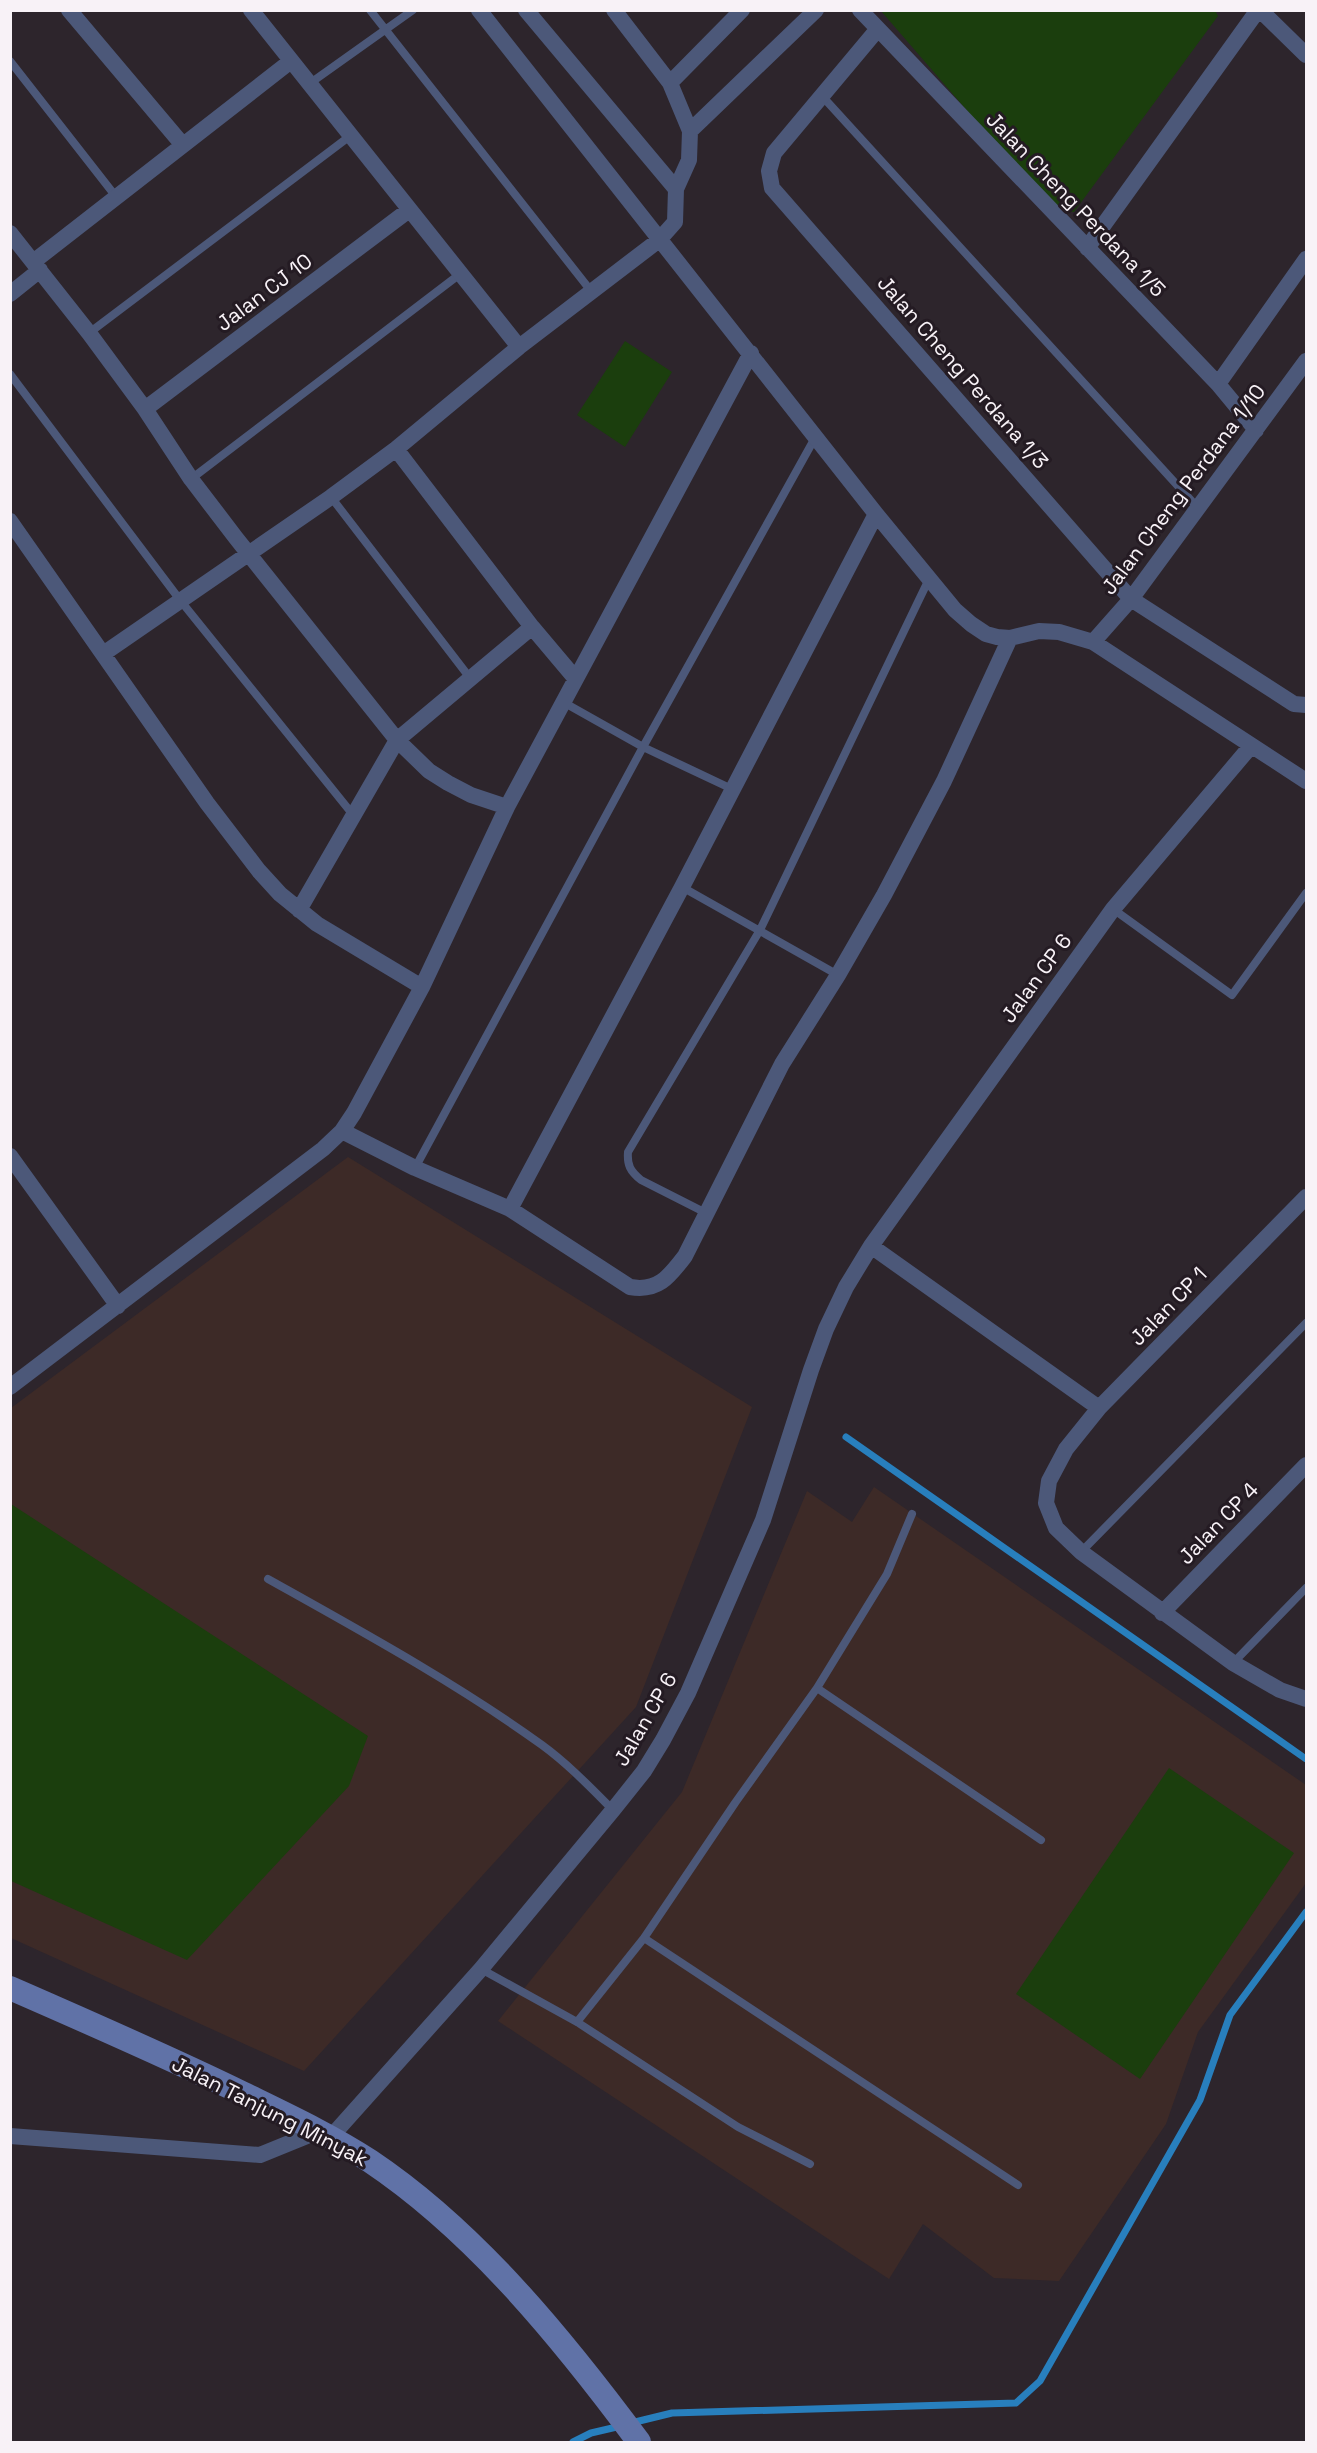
<svg xmlns="http://www.w3.org/2000/svg" width="1317" height="2453" font-family="'Space Grotesk',sans-serif">
  <style>
    .education { fill: #3d2a27 }
    .green { fill: #1b3e0d }
    .lines { fill: none; stroke-linecap: round; stroke-linejoin: round }
    .stream { stroke: #287fbd; stroke-width: 7 }
    .lane { stroke: #4c5879; stroke-width: 8 }
    .street { stroke: #4c5879; stroke-width: 16 }
    .secondary { stroke: #6072a7; stroke-width: 24 }
    .labels { text-anchor: middle; dominant-baseline: central; stroke-width: 6; stroke-linejoin: round; paint-order: stroke }
    .street-label { font-size: 21px; fill: #f8f2f7; stroke: #241b23 }
  </style>
  <rect width="100%" height="100%" fill="#2d252c"/>
  <!-- education -->
  <path class="education" d="M348 1157 752 1407 636 1707 304 2071 11 1938V1408Z
    M874 1487 1306 1785V1883L1198 2032 1166 2124 1059 2281 994 2278 923 2224 889 2279 498 2021 682 1792 807 1491 852 1522Z"/>
  <!-- green -->
  <path class="green" d="M1215 10 1218 16 1074 212 1053 210 881 11Z
    M625 341 672 372 625 447 577 415Z
    M11 1504 368 1736 349 1786 187 1960 11 1881Z
    M1169 1768 1294 1853 1140 2079 1016 1994Z"/>
  <g class="lines">
    <!-- stream -->
    <path class="stream" d="M846 1437 1306 1759
      M631 2423 672 2413 1016 2403 1040 2381 1200 2100 1230 2015 1306 1912
      M573 2442 591 2433 621 2426"/>
    <!-- lane -->
    <path class="lane" d="M370 10 591 291
      M10 61 117 198
      M309 84 413 10
      M822 96 1198 508
      M89 333 350 136
      M10 374 180 600 354 816
      M191 479 460 274
      M331 497 470 678
      M563 702 643 747 732 789
      M682 887 838 975
      M1113 909 1232 995 1306 893
      M415 1168 643 747 816 436
      M706 1213 641 1180C630 1171 627 1165 628 1152L760 930 929 579
      M1081 1552 1306 1323
      M268 1579C361 1631 456 1683 542 1745 568 1764 590 1787 613 1810
      M1233 1663 1306 1588
      M817 1688 1041 1840
      M644 1938 1018 2185
      M481 1969 577 2022 738 2127 810 2164
      M577 2022 644 1938 735 1803 817 1688 887 1574 912 1514"/>
    <!-- street -->
    <path class="street" d="M69 10 182 144
      M251 10 519 347
      M479 10 876 514 955 610 971 624 986 634 997 637 1010 638 1039 631 1059 632 1093 642 1306 781
      M526 10 676 189
      M614 10 670 83 690 131
      M860 10 1218 384 1256 430
      M1260 10 1306 55
      M877 30 774 153 769 171 772 188 1131 599 1294 704 1306 705
      M670 83 742 10
      M10 233 89 333 145 409 191 479 236 538 397 740 429 771 448 783 471 795 507 807
      M1087 248 1258 10
      M33 262 291 61
      M10 294 40 270
      M1218 384 1306 259
      M145 409 409 210
      M396 449 532 627 575 678
      M10 521 207 803 259 871 280 894 317 924 422 987
      M1093 642 1131 599 1306 361
      M103 654 331 497 396 449 519 347 659 240 675 222 676 189 689 160 690 131 816 10
      M299 910 397 740 532 627
      M342 1131 415 1168 510 1209 630 1287C658 1292 669 1277 685 1256L782 1064 838 975 884 895 944 781 1010 638
      M10 1156 118 1306
      M1306 1197 1099 1408 1066 1449 1049 1481 1046 1503 1056 1528 1081 1552 1233 1663 1280 1690 1306 1699
      M510 1209 682 887 876 514
      M871 1246 1099 1408
      M10 1387 323 1149 342 1131 354 1113 422 987 507 807 751 353
      M1162 1613 1306 1465
      M10 2136 260 2155 319 2131
      M330 2138 481 1969 613 1810 644 1771 663 1740 688 1693 763 1520 811 1370 826 1329 846 1287 871 1246 1113 909 1251 746"/>
    <!-- secondary -->
    <path class="secondary" d="M10 1988C88 2022 166 2056 242 2093 285 2114 330 2135 370 2161 476 2232 564 2341 639 2442"/>
  </g>
  <g class="labels">
    <!-- street labels -->
    <g class="street-label">
      <text transform="translate(1076 204) rotate(46)">Jalan Cheng Perdana 1/5</text>
      <text transform="translate(264 292) rotate(-37)">Jalan CJ 10</text>
      <text transform="translate(963 372) rotate(49)">Jalan Cheng Perdana 1/3</text>
      <text transform="translate(1183 489) rotate(-53)">Jalan Cheng Perdana 1/10</text>
      <text transform="translate(1036 978) rotate(-54)">Jalan CP 6</text>
      <text transform="translate(1168 1306) rotate(-46)">Jalan CP 1</text>
      <text transform="translate(1218 1523) rotate(-46)">Jalan CP 4</text>
      <text transform="translate(645 1719) rotate(-60)">Jalan CP 6</text>
      <text transform="translate(270 2111) rotate(27)">Jalan Tanjung Minyak</text>
    </g>
  </g>
  <!-- border -->
  <rect width="1317" height="2453" fill="none" stroke="#f8f2f7" stroke-width="24"/>
</svg>
